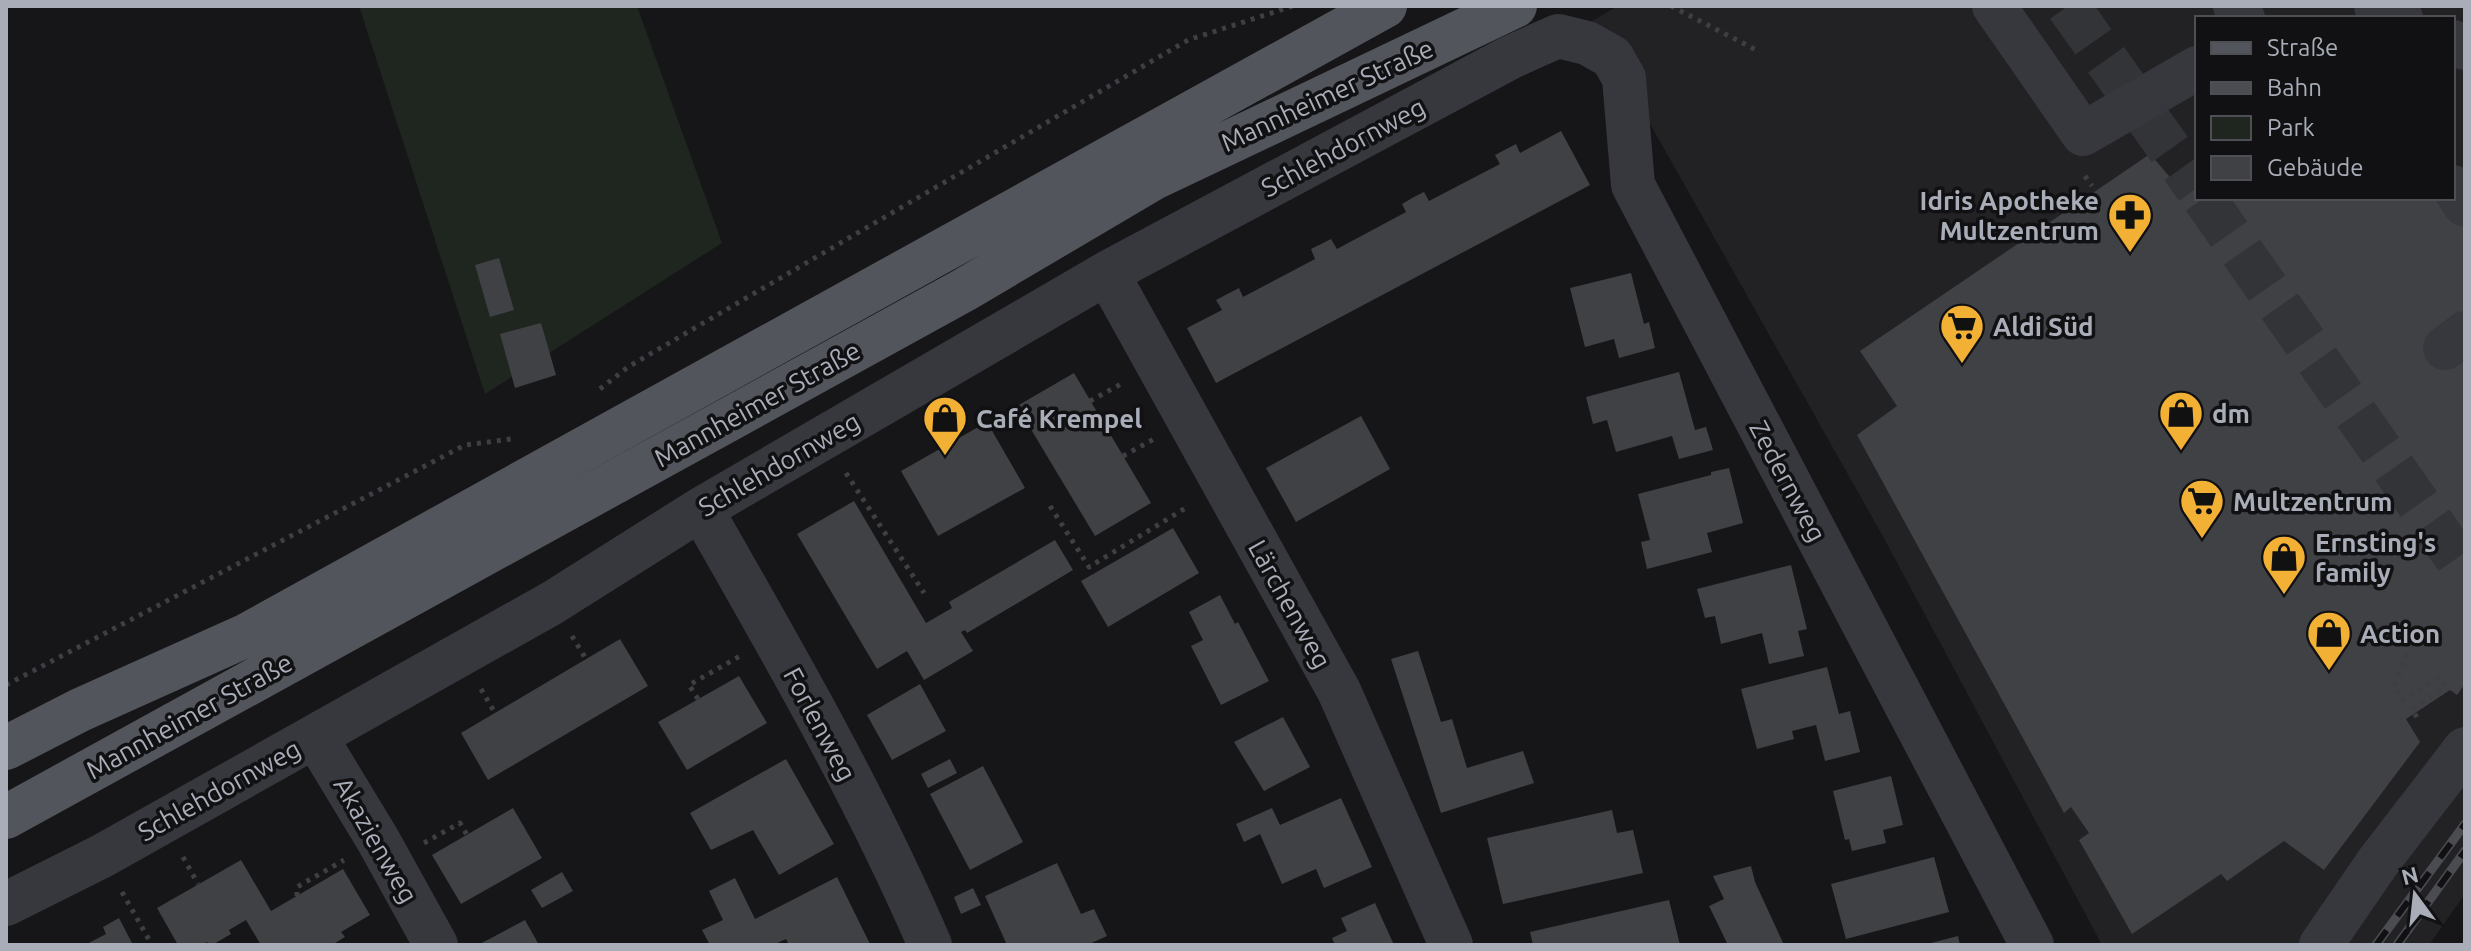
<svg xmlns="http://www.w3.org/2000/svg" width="2471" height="951" font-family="Ubuntu,sans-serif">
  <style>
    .built { fill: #222225; fill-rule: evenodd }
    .green { fill: #1e261f }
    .building { fill: #404145 }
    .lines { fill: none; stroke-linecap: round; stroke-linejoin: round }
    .major-tunnel { stroke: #333438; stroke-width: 44; stroke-dasharray: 44 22; stroke-linecap: butt }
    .path { stroke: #3d3f44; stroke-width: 5; stroke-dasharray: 4 6; stroke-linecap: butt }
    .minor { stroke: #37383d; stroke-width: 44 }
    .major { stroke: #53555c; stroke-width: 44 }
    .rail-casing { stroke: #4a4c52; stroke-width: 9 }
    .rail { stroke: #111113; stroke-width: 6; stroke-dasharray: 18; stroke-linecap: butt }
    .labels { text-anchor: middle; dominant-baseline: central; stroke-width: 7; stroke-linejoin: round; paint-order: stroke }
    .street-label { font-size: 26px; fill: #a8adb8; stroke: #111113 }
    .poi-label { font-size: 26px; font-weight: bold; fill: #a8adb8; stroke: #111113; text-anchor: start }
  </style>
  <rect width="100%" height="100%" fill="#161618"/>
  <!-- built -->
  <path class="built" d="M1618 6H2465V894L2429 945H2102L1885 540 1592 21ZM2197 18H2453V198H2197Z"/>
  <!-- green -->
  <path class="green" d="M359 6H637L722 243 485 394Z"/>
  <!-- building -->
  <path class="building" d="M1561 131 1590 185 1216 383 1187 328 1222 310 1216 300 1239 288 1243 297 1315 259 1311 249 1331 239 1337 249 1406 212 1402 204 1414 197 1424 192 1429 201 1500 164 1495 155 1516 144 1520 153Z
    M2150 154 2181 190 2197 178V198H2450L2465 219V684L2457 695 2450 690 2406 719 2420 742 2324 870 2284 841 2227 881 2221 874 2132 934 2079 840 2089 833 2071 807 2064 813 1857 435 1897 406 1860 351Z
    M499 258 514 310 490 317 475 265Z
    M1631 273 1644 324 1649 322 1655 348 1619 358 1614 339 1585 347 1570 288Z
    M541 323 556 375 515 388 500 334Z
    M1679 372 1695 430 1706 427 1713 450 1679 459 1672 436 1616 452 1607 420 1593 424 1586 397Z
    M1074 373 1151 503 1095 536 1017 406Z
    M1361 416 1390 469 1296 522 1266 468Z
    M987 422 1025 488 938 536 901 471Z
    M1729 468 1743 523 1707 533 1712 552 1647 569 1641 542 1650 540 1638 494 1711 475V472Z
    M854 501 926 623 952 608 949 602 1055 540 1073 570 967 633 965 630 961 632 973 651 924 680 907 651 877 669 797 534Z
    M1173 528 1199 573 1108 627 1081 581Z
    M1791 565 1807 629 1798 631 1804 656 1769 664 1762 633 1721 644 1715 616 1705 618 1697 589Z
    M1220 595 1235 624 1238 622 1269 681 1221 705 1191 646 1203 640 1189 612Z
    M620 639 648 686 488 780 461 733Z
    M1418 651 1441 722 1452 719 1467 768 1523 751 1534 783 1441 813 1391 659Z
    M1827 667 1839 714 1850 711 1860 752 1825 761 1816 725 1792 731 1794 739 1757 749 1741 689Z
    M739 676 767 723 687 770 658 722Z
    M920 684 946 731 892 760 867 715Z
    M1283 717 1310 767 1264 791 1234 742Z
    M786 759 834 844 779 875 753 830 711 850 690 813Z
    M950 759 957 773 928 788 921 774Z
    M983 766 1023 842 970 870 930 794Z
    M1891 776 1903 825 1883 830 1886 843 1852 851 1849 839 1845 840 1833 791Z
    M1341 798 1372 867 1324 888 1316 869 1282 884 1260 834 1244 842 1236 824 1272 808 1280 825Z
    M513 808 542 858 461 904 432 855Z
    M1612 810 1617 833 1633 830 1643 873 1503 904 1487 838Z
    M1934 857 1949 912 1846 939 1831 884Z
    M241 860 271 911 343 869 370 915 341 932 345 937 332 945H261L246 920 229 930 231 934 212 945 207 942 202 945H178L157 908Z
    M1057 863 1081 914 1094 909 1107 936 1087 945H1007L985 896Z
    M1751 866 1755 882 1784 945H1728L1709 906 1724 899 1713 876Z
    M562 872 573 891 542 908 531 890Z
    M837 877 870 944 867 945H789L786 939 773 945H710L702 930 723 920 709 891 735 878 755 919Z
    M973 888 981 905 961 914 954 897Z
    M1669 900 1680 945H1533L1530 932Z
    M1375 903 1394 945H1335L1332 938 1347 931 1341 918Z
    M119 918 133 945H85L106 934 103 927Z
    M525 920 539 945H478Z
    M1958 936 1960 945H1927V944Z"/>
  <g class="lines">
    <!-- major-tunnel -->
    <path class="major-tunnel" d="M2068 6 2197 188
      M2204 198 2465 570"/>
    <!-- path -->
    <path class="path" d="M1671 6 1760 52
      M2085 176 2092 186
      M600 389 628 367 1188 40 1293 6
      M1090 401 1121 384
      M1123 456 1154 439
      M846 473 924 593
      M1050 506 1089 567 1189 506
      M2415 635 2394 686 2403 700 2439 678 2445 687 2412 709 2418 719
      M572 636 586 659
      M6 685 465 445 511 439
      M481 689 495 713
      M698 699 689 685 740 656
      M424 843 460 823 467 835
      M183 857 198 884
      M122 892 152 945
      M297 896V887L344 860"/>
    <!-- minor -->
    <path class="minor" d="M1994 6 2083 134 2197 68
      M2235 6 2243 18
      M2376 6 2401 18
      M2453 42 2465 48
      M2453 187 2465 205
      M1107 273 1339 691 1451 945
      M2445 348 2465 333
      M701 509C782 651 865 794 930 945
      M315 736 378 840 436 945
      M6 904 102 856 552 603 701 509 1107 273 1511 57 1558 36 1587 43 1612 57 1624 78 1633 185 2032 945
      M2321 945 2378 862 2465 749"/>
    <!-- major -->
    <path class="major" d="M6 748 80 710 247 635 1385 6
      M6 817 964 290 1152 179 1515 6"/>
    <!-- rail casing -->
    <g class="rail-casing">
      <path id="rail" d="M2376 945 2465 824
        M2397 945 2465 851"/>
    </g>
    <!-- rail -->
    <use href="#rail" class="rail"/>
  </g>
  <!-- icons -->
  <defs>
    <g id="pharmacy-pin" transform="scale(2.3)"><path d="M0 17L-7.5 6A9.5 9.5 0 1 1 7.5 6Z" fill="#f2b134" stroke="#111113"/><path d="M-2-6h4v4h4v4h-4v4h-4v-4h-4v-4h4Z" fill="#111"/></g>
    <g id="supermarket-pin" transform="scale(2.3)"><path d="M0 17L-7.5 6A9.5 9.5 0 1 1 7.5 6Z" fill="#f2b134" stroke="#111113"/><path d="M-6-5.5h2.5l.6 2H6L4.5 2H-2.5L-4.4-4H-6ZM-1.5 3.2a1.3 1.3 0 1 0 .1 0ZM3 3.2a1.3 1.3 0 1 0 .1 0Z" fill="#111"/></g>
    <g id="shop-pin" transform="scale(2.3)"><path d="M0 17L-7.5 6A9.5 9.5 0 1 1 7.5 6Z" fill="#f2b134" stroke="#111113"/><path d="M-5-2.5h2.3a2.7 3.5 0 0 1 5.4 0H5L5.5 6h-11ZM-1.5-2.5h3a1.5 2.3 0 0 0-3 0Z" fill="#111"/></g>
  </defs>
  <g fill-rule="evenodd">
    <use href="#pharmacy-pin" x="2130" y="215"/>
    <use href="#supermarket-pin" x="1962" y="326"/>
    <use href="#shop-pin" x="2181" y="413"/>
    <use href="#shop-pin" x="945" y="418"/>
    <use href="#supermarket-pin" x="2202" y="501"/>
    <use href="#shop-pin" x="2284" y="557"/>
    <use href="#shop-pin" x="2329" y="633"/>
  </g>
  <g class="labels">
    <!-- street labels -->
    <g class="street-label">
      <text transform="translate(1327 95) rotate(-25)">Mannheimer Straße</text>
      <text transform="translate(1343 147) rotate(-28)">Schlehdornweg</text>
      <text transform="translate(757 404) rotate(-29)">Mannheimer Straße</text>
      <text transform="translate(779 464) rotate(-30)">Schlehdornweg</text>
      <text transform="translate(1788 481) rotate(62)">Zedernweg</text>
      <text transform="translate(1290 604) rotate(61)">Lärchenweg</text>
      <text transform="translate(189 716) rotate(-29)">Mannheimer Straße</text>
      <text transform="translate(820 724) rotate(62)">Forlenweg</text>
      <text transform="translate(219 790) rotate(-29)">Schlehdornweg</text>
      <text transform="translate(376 840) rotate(60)">Akazienweg</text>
    </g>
    <!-- poi labels -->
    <g class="poi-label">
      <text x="2099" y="200" text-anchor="end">Idris Apotheke<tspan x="2099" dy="30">Multzentrum</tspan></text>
      <text x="1993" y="326">Aldi Süd</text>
      <text x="2212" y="413">dm</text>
      <text x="976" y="418">Café Krempel</text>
      <text x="2233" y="501">Multzentrum</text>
      <text x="2315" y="542">Ernsting's<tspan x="2315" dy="30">family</tspan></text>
      <text x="2360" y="633">Action</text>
    </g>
  </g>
  <!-- border -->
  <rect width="2471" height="951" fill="none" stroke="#a8adb8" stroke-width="16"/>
  <!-- legend -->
  <rect x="2195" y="16" width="260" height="184" fill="#111113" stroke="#4d4f55" stroke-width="2"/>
  <rect x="2211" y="42" width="40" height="12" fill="#53555c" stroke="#4d4f55" stroke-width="2"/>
  <text x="2267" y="56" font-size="24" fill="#a8adb8">Straße</text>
  <rect x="2211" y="82" width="40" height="12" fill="#4a4c52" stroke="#4d4f55" stroke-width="2"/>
  <text x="2267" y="96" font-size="24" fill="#a8adb8">Bahn</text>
  <rect x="2211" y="116" width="40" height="24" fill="#1e261f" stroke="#4d4f55" stroke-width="2"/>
  <text x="2267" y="136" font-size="24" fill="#a8adb8">Park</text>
  <rect x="2211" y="156" width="40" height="24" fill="#404145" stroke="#4d4f55" stroke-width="2"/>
  <text x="2267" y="176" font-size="24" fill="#a8adb8">Gebäude</text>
  <!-- north arrow -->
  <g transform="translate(2415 895) rotate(345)" stroke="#111113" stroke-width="6" paint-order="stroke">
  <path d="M0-6L14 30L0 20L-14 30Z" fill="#a8adb8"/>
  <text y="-12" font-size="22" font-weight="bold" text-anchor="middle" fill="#a8adb8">N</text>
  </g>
</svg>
